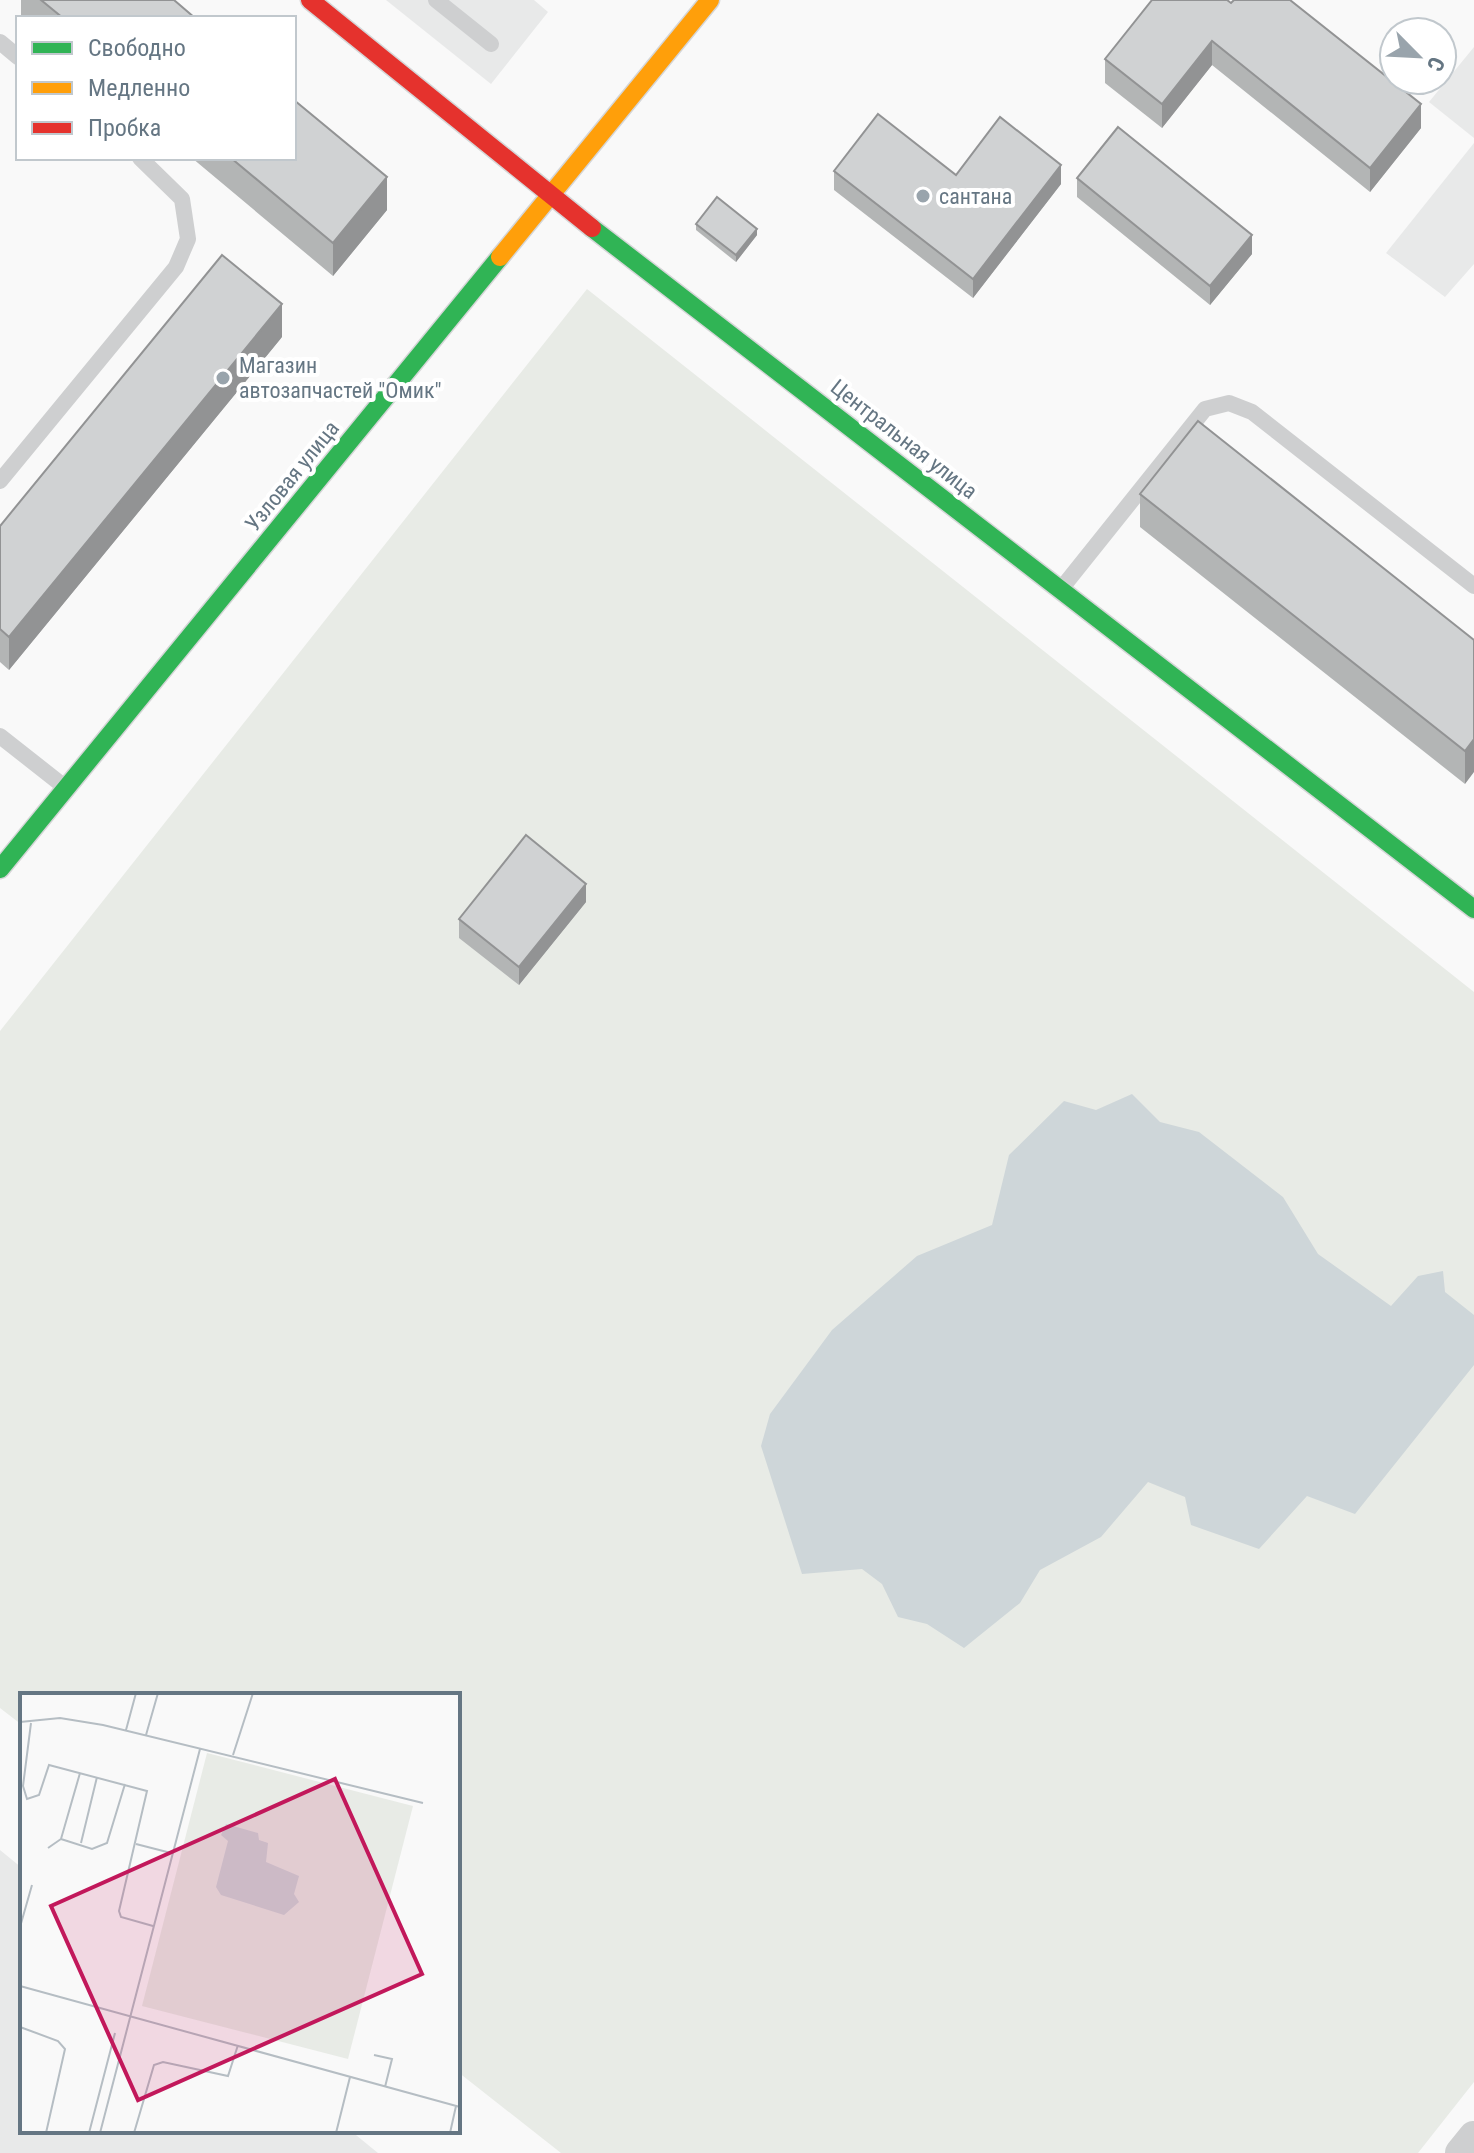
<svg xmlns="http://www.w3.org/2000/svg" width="1474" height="2153" font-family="'Roboto Condensed',sans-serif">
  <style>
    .built { fill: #e8e9e9 }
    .green { fill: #e8ebe6 }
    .water { fill: #ced6d9 }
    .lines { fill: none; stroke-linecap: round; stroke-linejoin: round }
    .fast-casing { stroke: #d5d6d7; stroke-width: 21 }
    .slow-casing { stroke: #d5d6d7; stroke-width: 21 }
    .jam-casing { stroke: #d5d6d7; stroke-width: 21 }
    .lane { stroke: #cecfd0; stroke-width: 16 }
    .street { stroke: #cecfd0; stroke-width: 32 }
    .fast { stroke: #30b455; stroke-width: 18 }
    .slow { stroke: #ff9f0a; stroke-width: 18 }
    .jam { stroke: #e5322d; stroke-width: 18 }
    .wall { fill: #b3b5b5 }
    .shaded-wall { fill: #929394 }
    .building { fill: #d0d2d3; stroke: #929394; stroke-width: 2 }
    .poi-dot { fill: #99a4ac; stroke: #fff; stroke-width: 3 }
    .labels { text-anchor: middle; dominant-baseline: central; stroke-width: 8; stroke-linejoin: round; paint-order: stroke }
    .poi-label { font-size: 22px; fill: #657683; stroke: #fff; text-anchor: start }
    .street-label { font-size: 22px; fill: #657683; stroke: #fff }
    .inset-road { fill: none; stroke: #b5bdc3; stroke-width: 2 }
    .view { fill: #c2185b; fill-opacity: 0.15; stroke: #c2185b; stroke-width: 4 }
    .inset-edge { fill: none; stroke: #657683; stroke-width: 4 }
  </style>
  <rect width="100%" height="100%" fill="#f9f9f9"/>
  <!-- built -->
  <path class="built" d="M386 0H534L548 12 491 84Z
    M1474 47V138L1429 102Z
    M1474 143V264L1445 297 1386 253Z
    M0 1850 22 1868V2131H351L378 2153H0Z"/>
  <!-- green -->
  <path class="green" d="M587 289 1474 992V2082L1418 2153H561L458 2072V1695H22V1725L0 1708V1031Z"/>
  <!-- water -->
  <path class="water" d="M1132 1094 1160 1122 1199 1132 1283 1197 1318 1254 1391 1306 1418 1276 1443 1271 1445 1292 1474 1315V1365L1355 1514 1307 1496 1259 1549 1191 1525 1185 1497 1148 1482 1101 1537 1040 1570 1020 1603 964 1648 927 1624 898 1617 882 1584 862 1569 802 1574 761 1446 770 1414 832 1330 917 1256 992 1225 1009 1155 1064 1101 1096 1110Z"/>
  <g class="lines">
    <!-- fast casing -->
    <g class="fast-casing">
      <path id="fast" d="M592 228 1474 909
        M0 869 500 257"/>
    </g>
    <!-- slow casing -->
    <g class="slow-casing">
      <path id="slow" d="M500 257 710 0"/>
    </g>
    <!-- jam casing -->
    <g class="jam-casing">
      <path id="jam" d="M310 0 592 228"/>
    </g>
    <!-- lane -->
    <path class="lane" d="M436 0 491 44
      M0 42 18 57
      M0 481 176 267 188 239 182 199 140 158
      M1061 589 1205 409 1229 403 1252 412 1474 586
      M0 736 66 788"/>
    <!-- street -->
    <path class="street" d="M1461 2153 1474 2137"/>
    <!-- fast -->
    <use href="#fast" class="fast"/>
    <!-- slow -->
    <use href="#slow" class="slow"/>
    <!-- jam -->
    <use href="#jam" class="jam"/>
  </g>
  <!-- wall -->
  <path class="wall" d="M21 0H174L195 18H23L21 16Z
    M1152 0 1421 128 1370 192 1212 65 1162 128 1105 83V59Z
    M192 158H294L387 210 333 276Z
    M834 171 956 175 1061 184 973 298 834 190Z
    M1077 178 1252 254 1210 305 1077 197Z
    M696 224 757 235 736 262 696 230Z
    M282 337 9 670 0 662V526Z
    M1140 494 1474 640 1465 784 1140 527Z
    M586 902 519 985 459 938V919Z"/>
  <!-- shaded-wall -->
  <path class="shaded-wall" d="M1212 41V65L1162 128V104Z
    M1421 104V128L1370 192V168Z
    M1061 165V184L973 298V279Z
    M387 177V210L333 276V243Z
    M757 229V235L736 262V255Z
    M1252 235V254L1210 305V286Z
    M282 304V337L9 670V637Z
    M1474 739V772L1465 784V751Z
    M586 884V902L519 985V967Z"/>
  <!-- building -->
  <path class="building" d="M41 0H174L195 18H63Z
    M1152 0H1227L1231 3 1234 0H1290L1421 104 1370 168 1212 41 1162 104 1105 59Z
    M294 100 387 177 333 243 231 158H294Z
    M878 114 956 175 1000 117 1061 165 973 279 834 171Z
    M1118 127 1252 235 1210 286 1077 178Z
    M717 197 757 229 736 255 696 224Z
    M222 255 282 304 9 637 0 629V526Z
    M1198 421 1474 640V739L1465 751 1140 494Z
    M526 835 586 884 519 967 459 919Z"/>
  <!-- markers -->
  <g class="poi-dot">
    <circle cx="923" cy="196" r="8"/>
    <circle cx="223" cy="378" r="8"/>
  </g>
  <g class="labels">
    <!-- poi labels -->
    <g class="poi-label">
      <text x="939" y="196">сантана</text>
      <text x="239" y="365">Магазин<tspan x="239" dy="25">автозапчастей "Омик"</tspan></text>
    </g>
    <!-- street labels -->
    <g class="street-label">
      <text transform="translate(904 439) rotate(38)">Центральная улица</text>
      <text transform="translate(292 476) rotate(-51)">Узловая улица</text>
    </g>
  </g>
  <!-- overview -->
  <g transform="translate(20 1693)">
    <rect width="440" height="440" fill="#f9f9f9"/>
    <path d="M187 60 393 113 328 366 122 313Z" fill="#e8ebe6"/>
    <path d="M206 131 238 140 239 147 248 150 246 169 279 183 274 201 279 209 264 222 201 202 196 194 208 148 201 142Z" fill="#ced6d9"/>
    <path class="inset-road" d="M0 29 40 25 83 32 403 110M11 30 3 93 7 106 19 102 29 72 127 98 99 218 101 224 133 233M106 37 116 0M126 42 138 0M213 62 233 0M41 146 72 156 87 150 105 91M61 150 77 84M116 151 151 160M28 155 41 146 60 80M0 234 12 192M0 293 440 414M0 334 38 348 45 356 26 440M354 362 372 366 365 394M69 440 95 340M80 440 180 56M114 440 134 372 143 369 208 383 218 352M316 440 330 384M430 440 436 413"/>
    <path class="view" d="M315 86 402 281 118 407 31 213Z"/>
    <rect width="440" height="440" class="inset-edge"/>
  </g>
  <!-- legend -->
  <rect x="16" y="16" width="280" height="144" fill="#ffffff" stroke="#c1c8cd" stroke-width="2"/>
  <rect x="32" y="42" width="40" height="12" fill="#30b455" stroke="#c1c8cd" stroke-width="2"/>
  <text x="88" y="56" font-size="24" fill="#657683">Свободно</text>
  <rect x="32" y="82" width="40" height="12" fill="#ff9f0a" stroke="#c1c8cd" stroke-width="2"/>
  <text x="88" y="96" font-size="24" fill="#657683">Медленно</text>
  <rect x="32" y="122" width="40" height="12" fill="#e5322d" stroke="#c1c8cd" stroke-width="2"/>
  <text x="88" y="136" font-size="24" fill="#657683">Пробка</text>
  <!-- north arrow -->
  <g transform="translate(1418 56) rotate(114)"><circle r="38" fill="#ffffff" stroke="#c1c8cd" stroke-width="2"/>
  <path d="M0-6L14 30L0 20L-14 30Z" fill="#99a4ac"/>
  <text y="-12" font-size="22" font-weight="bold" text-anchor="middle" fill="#657683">С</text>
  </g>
</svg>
